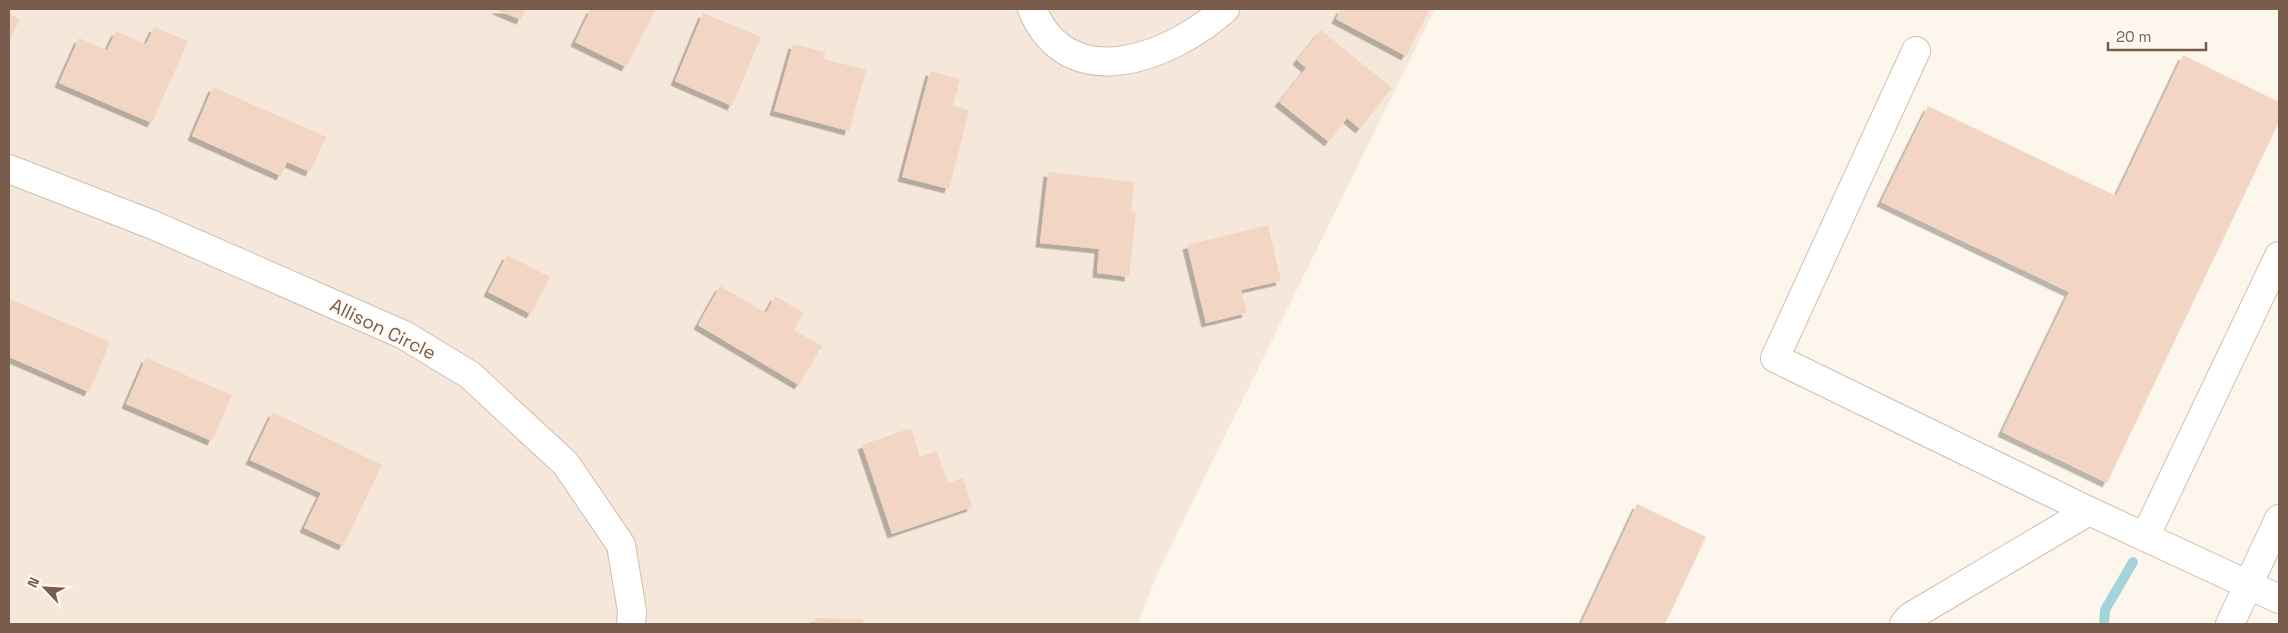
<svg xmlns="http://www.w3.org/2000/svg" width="2288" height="633" font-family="'Space Grotesk',sans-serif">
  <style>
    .residential { fill: #f5e8da }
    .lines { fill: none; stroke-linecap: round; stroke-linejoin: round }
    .stream { stroke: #a5d3da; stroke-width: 10 }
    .building { fill: #f3d5c3; filter: url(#shadow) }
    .minor-casing { stroke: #d1beb0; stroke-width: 30 }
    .minor { stroke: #fff; stroke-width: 28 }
    .labels { text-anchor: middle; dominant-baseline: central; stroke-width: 5; stroke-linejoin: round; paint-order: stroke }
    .street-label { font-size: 19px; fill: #7a5c4d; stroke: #fffaf3 }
  </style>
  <defs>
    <filter id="shadow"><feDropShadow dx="-4.5" dy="4.5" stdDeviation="0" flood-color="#0004"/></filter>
  </defs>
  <rect width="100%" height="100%" fill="#fdf6ec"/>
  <!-- residential -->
  <path class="residential" d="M9 9H1435L1158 572 1138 624H9Z"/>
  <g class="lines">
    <!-- stream -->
    <path class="stream" d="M2104 624 2105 610 2133 562"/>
  </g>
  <!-- building -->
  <path class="building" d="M495 9H526L521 20Z
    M591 9H656L626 67 575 42Z
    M1341 9H1430L1406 56 1336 19Z
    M703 13 761 37 732 106 675 81Z
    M9 14 20 19 9 42Z
    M154 27 188 41 152 123 59 83 79 38 107 50 116 31 146 44Z
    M1321 30 1392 88 1360 129 1347 118 1329 142 1279 102 1306 68 1297 60Z
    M793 44 825 52 824 59 866 70 849 131 774 111Z
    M2183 55 2279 102V122L2107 483 2002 432 2069 292 1881 202 1928 106 2116 196Z
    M930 71 960 79 953 106 969 110 949 189 902 177Z
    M213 87 326 137 310 172 287 162 281 176 192 136Z
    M1048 172 1134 182 1131 212 1136 213 1129 277 1097 273 1099 249 1040 243Z
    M1268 225 1281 281 1241 290 1247 313 1206 323 1187 245Z
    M507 255 550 277 531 314 488 292Z
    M720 286 766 313 775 296 804 313 794 330 822 346 799 385 698 325Z
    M10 299 110 342 89 392 9 357Z
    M146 358 232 395 212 441 126 404Z
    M273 412 382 465 343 546 304 528 321 493 250 460Z
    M911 428 920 457 937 451 948 483 963 478 972 507 892 534 862 445Z
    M1637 504 1706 537 1665 624H1581Z
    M815 618 863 619 862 624H815Z"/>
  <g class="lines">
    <!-- minor casing -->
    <g class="minor-casing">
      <path id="minor" d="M1032 9C1069 98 1171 57 1225 9
        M1916 51 1775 358 2089 511 2279 599
        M9 169 153 225 404 335 470 375 566 464 621 545 632 611 631 624
        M2145 537 2279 256
        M1904 624 1910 617 2089 511
        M2230 624 2279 519"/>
    </g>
    <!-- minor -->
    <use href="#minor" class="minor"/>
  </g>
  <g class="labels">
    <!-- street labels -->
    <g class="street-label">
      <text transform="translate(383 329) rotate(26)">Allison Circle</text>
    </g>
  </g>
  <!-- border -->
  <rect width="2288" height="633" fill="none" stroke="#7a5c4d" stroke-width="20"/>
  <!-- north arrow -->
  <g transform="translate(45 588) rotate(295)" stroke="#fffaf3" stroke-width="4" paint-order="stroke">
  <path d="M0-4L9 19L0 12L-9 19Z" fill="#7a5c4d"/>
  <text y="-8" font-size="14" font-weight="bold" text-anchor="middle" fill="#7a5c4d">N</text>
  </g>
  <!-- scale -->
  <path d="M2108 42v8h98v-8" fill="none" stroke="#7a5c4d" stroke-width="2.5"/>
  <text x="2116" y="42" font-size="15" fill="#7a5c4d" stroke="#fffaf3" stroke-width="4" paint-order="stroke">20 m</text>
</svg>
